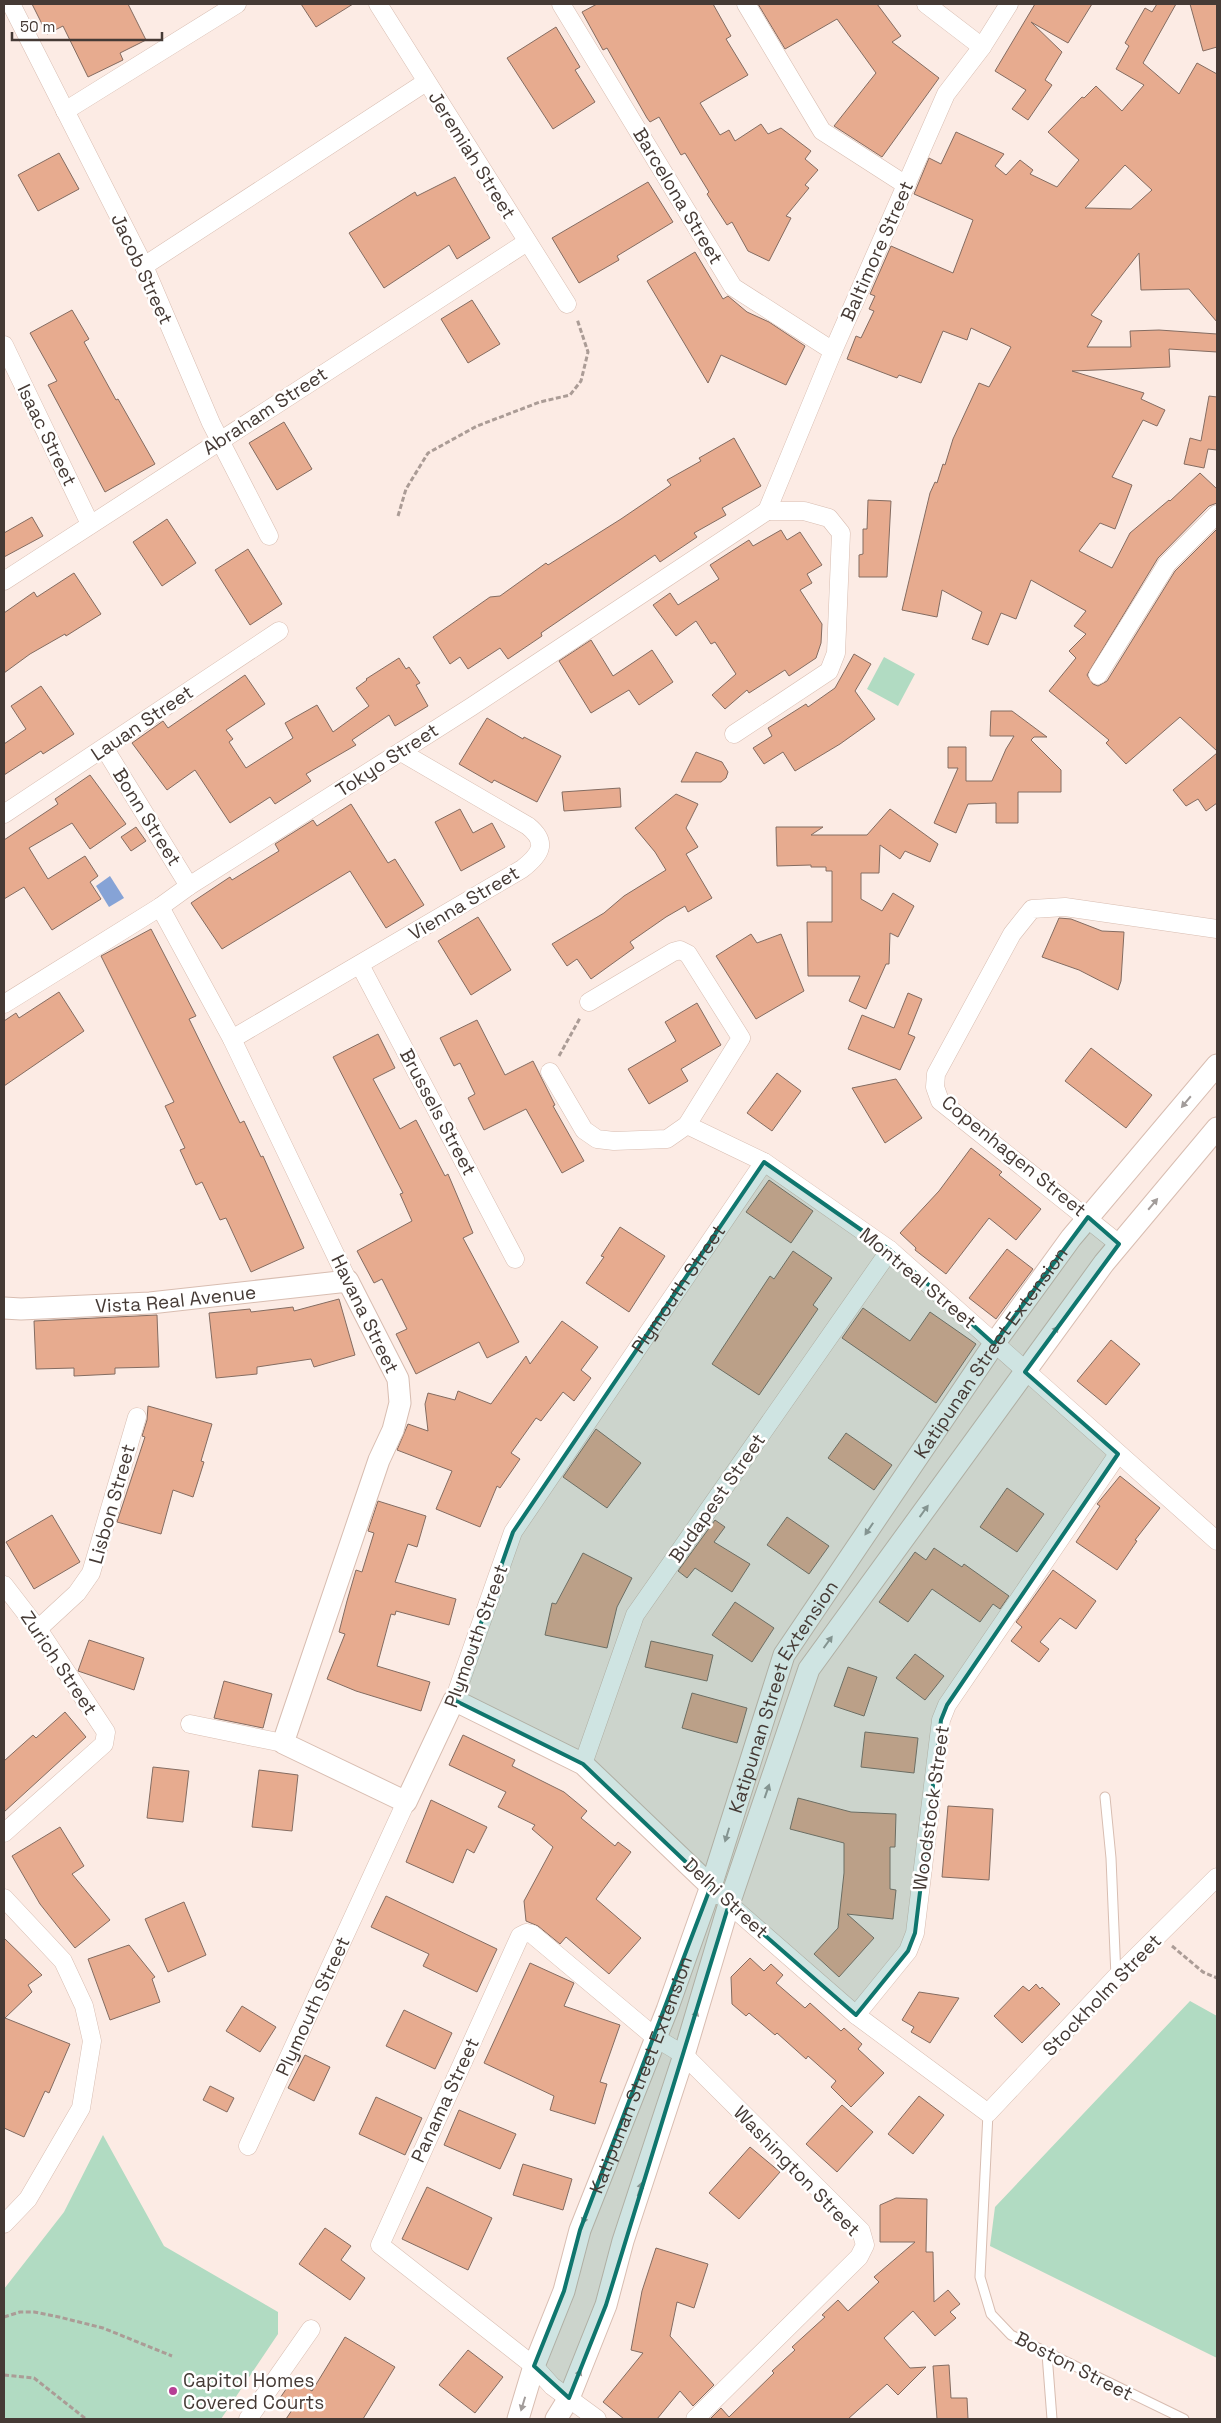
<svg xmlns="http://www.w3.org/2000/svg" width="1221" height="2423" font-family="'Space Grotesk',sans-serif">
  <style>
    .green { fill: #b1dbc2 }
    .water { fill: #86a3d6 }
    .building { fill: #e7ab8f; stroke: #846c61; fill-rule: evenodd }
    .lines { fill: none; stroke-linecap: round; stroke-linejoin: round }
    .service-casing { stroke: #d8bdb1; stroke-width: 11 }
    .minor-casing { stroke: #d8bdb1; stroke-width: 19 }
    .tertiary-casing { stroke: #d8bdb1; stroke-width: 23 }
    .path { stroke: #ab9c96; stroke-width: 3; stroke-dasharray: 5 2.5; stroke-linecap: butt }
    .service { stroke: #fff; stroke-width: 9 }
    .minor { stroke: #fff; stroke-width: 18 }
    .tertiary { stroke: #fff; stroke-width: 21 }
    .oneway { fill: #a29c9a }
    .marked { fill: #0f766e; fill-opacity: 0.2; stroke: #0f766e; stroke-width: 4; stroke-linejoin: round }
    .poi-dot { fill: #b63f95; stroke: #fff; stroke-width: 2 }
    .labels { text-anchor: middle; dominant-baseline: central; stroke-width: 5; stroke-linejoin: round; paint-order: stroke }
    .street-label { font-size: 19px; fill: #453a35; stroke: #fff }
    .poi-label { font-size: 19px; fill: #453a35; stroke: #fff; text-anchor: start }
  </style>
  <rect width="100%" height="100%" fill="#fcebe4"/>
  <!-- green -->
  <path class="green" d="M884 657 915 674 898 706 867 689Z
    M1190 2001 1217 2016V2358L990 2246 995 2207Z
    M103 2135 164 2246 278 2312V2334L221 2419H4V2289L64 2212Z"/>
  <!-- water -->
  <path class="water" d="M110 876 124 898 109 907 96 886Z"/>
  <!-- building -->
  <path class="building" d="M32 4H128L146 40 120 53 123 60 88 77 63 26 47 34Z
    M301 4H353L316 27Z
    M597 4H713L731 36 726 39 748 75 700 103 720 135 729 130 735 141 761 124 768 134 781 128 811 151 805 159 818 170 805 185 809 188 786 216 791 218 769 261 748 251 732 222 727 225 707 194 709 192 685 153 681 155 659 117 650 122 647 118 607 48 603 50 582 12Z
    M758 4H877L901 36 892 42 939 78 882 157 834 126 876 73 837 19 785 49Z
    M1035 4H1092L1068 43 1031 22 1062 52 1045 80 1052 85 1028 120 1012 109 1026 90 995 71Z
    M1157 4H1176L1143 63 1179 94 1197 63 1217 74V322L1189 289 1141 290 1139 253 1091 315 1102 321 1087 347H1131L1130 331 1159 330 1217 334V352L1169 349 1170 367 1072 371 1144 393 1141 399 1165 410 1157 426 1143 420 1112 477 1132 485 1115 529 1100 523 1079 551 1112 568 1130 533 1169 500 1170 501 1200 473 1217 489V503L1209 506 1158 558 1087 675 1093 684 1098 686 1107 681 1175 571 1217 529V751L1180 717 1126 764 1106 743 1109 740 1049 691 1076 658 1069 651 1086 634 1074 626 1086 611 1031 580 1016 619 1001 613 988 645 972 639 982 612 942 590 937 617 902 610 930 493 935 482 937 483 943 464 945 465 953 439 979 383 989 387 1011 347 971 328 967 340 943 331 921 383 899 375 897 378 847 359 856 336 861 338 874 311 869 309 875 296 870 294 891 246 953 273 973 220 914 194 929 158 941 164 956 132 1004 154 995 166 1006 175 1020 160 1033 170 1030 174 1057 187 1079 160 1048 132 1082 97 1084 98 1096 86 1122 111 1144 85 1116 69 1129 46 1125 43 1145 8 1152 12ZM1125 165 1152 190 1131 209 1085 208Z
    M1190 4H1217V47L1203 51Z
    M556 27 580 67 575 70 595 102 553 129 507 58Z
    M59 153 79 189 38 211 18 175Z
    M455 177 490 238 457 259 449 245 384 288 349 233 415 192 417 196Z
    M648 182 673 222 617 256 619 260 579 283 552 238Z
    M695 252 723 299 728 296 747 312 769 322 805 346 786 385 721 355 708 383 647 281Z
    M472 300 500 344 468 363 441 319Z
    M72 310 89 339 84 342 116 400 118 399 155 464 105 492 48 385 57 381 30 333Z
    M1209 396 1217 397V450L1208 449 1204 468 1184 464 1190 438 1201 441Z
    M284 422 312 469 277 490 249 443Z
    M734 438 761 486 722 508 726 515 694 533 697 537 660 562 655 555 541 633 542 636 508 659 500 648 468 669 460 657 450 664 433 637 490 597 500 596 546 563 548 565 621 519 671 485 667 480 701 461 699 458Z
    M868 500 891 501 887 577H859V555L863 554V529H867Z
    M32 517 43 536 4 557V533Z
    M167 519 196 563 162 586 133 542Z
    M781 530 787 540 800 532 822 565 807 574 812 583 800 590 822 624 821 643 816 658 789 676 785 670 749 693 747 690 725 709 712 695 736 674 715 642 711 644 696 621 676 636 653 605 670 593 678 605 719 579 710 565 749 540 753 546Z
    M248 549 282 604 250 625 215 570Z
    M74 573 101 614 66 636 65 634 30 654 4 673V613L34 592 37 597Z
    M591 640 613 676 652 650 673 682 639 705 629 690 591 713 559 661Z
    M854 654 871 664 855 691 875 719 840 744 795 771 783 752 764 764 753 748 772 736 768 728 806 704 808 707 835 688Z
    M399 658 406 669 409 667 420 683 416 685 428 706 395 726 389 715 352 740 356 745 306 774 311 781 275 804 270 797 230 823 195 770 167 790 132 743 163 721 168 728 245 675 265 704 226 730 233 739 229 742 246 768 293 738 285 723 317 705 333 732 369 706 356 688 367 680 366 679Z
    M41 686 74 734 43 754 41 751 4 775V744L26 729 11 706Z
    M991 711H1012L1047 737H1034L1031 740 1061 770V792H1018V823H996V803L968 804 956 833 934 823 958 768H948V747H966V781H992L1006 749 1014 736H990Z
    M487 718 523 739 524 737 561 756 537 802 494 780 492 783 459 764Z
    M696 752 722 762 728 772 726 778 721 782H681Z
    M1217 753V803L1206 811 1198 799 1186 806 1173 790Z
    M90 775 126 824 90 849 72 823 29 848 48 879 85 856 98 876 90 882 101 899 52 930 24 887 4 899V840L58 804 55 799Z
    M620 788 621 807 564 811 562 792Z
    M676 794 698 804 686 828 698 847 686 854 712 898 688 912 685 906 666 917 630 942 634 948 591 979 577 959 567 966 552 944 604 913 624 896 666 870 655 852 635 828Z
    M351 804 388 863 395 859 424 905 386 928 350 871 222 949 191 903 230 877 232 880 279 851 275 844 313 820 317 826Z
    M460 809 473 833 492 823 505 847 461 871 435 822Z
    M890 809 938 844 930 862 905 851 900 859 880 845 879 873H861V899L882 911 893 893 914 906 898 937 890 933 889 964H886L866 1009 849 1001 860 976H808L807 922H832V871H826V867H811V865L777 866 776 827H823L811 835H867Z
    M136 827 146 841 131 851 121 837Z
    M478 917 511 970 471 995 438 941Z
    M1059 918 1071 919 1102 931 1124 932 1121 981 1118 990 1079 970 1042 957Z
    M151 929 196 1016 189 1019 240 1123 244 1121 261 1157 263 1156 304 1248 251 1272 226 1218 220 1220 202 1182 196 1185 180 1150 185 1148 165 1106 174 1102 101 956Z
    M751 934 757 943 781 934 804 991 756 1019 716 956Z
    M59 992 84 1031 4 1086V1021L16 1013 19 1018Z
    M908 993 922 999 908 1034 915 1037 900 1070 848 1049 862 1015 894 1028Z
    M697 1003 721 1045 681 1069 688 1081 649 1104 628 1069 676 1041 665 1022Z
    M477 1020 505 1075 533 1061 555 1105 553 1106 584 1161 562 1173 526 1109 484 1130 468 1098 475 1094 460 1063 454 1066 440 1038Z
    M378 1034 395 1068 373 1079 400 1129 416 1120 445 1176 448 1174 473 1233 463 1238 519 1342 487 1358 479 1342 416 1374 396 1334 407 1329 382 1279 374 1283 357 1251 412 1221 400 1194 403 1193 333 1057Z
    M1091 1048 1152 1095 1126 1128 1065 1081Z
    M777 1073 801 1091 772 1131 747 1113Z
    M896 1079 922 1118 885 1143 852 1088Z
    M971 1148 1002 1172 999 1175 1041 1209 1016 1240 989 1218 946 1274 915 1250 916 1248 900 1233 939 1191Z
    M769 1180 813 1211 791 1243 746 1212Z
    M620 1227 665 1256 629 1312 586 1283 604 1257 601 1256Z
    M1007 1249 1033 1269 996 1319 969 1298Z
    M793 1251 832 1278 813 1305 818 1309 759 1395 712 1364 770 1276 774 1279Z
    M339 1299 355 1355 314 1367 311 1359 257 1367V1374L216 1378 209 1313 250 1309 251 1312 293 1307 294 1311Z
    M863 1308 910 1341 930 1312 976 1344 936 1403 842 1338Z
    M157 1315 159 1367 115 1368V1374L74 1376V1368L36 1369 34 1321Z
    M562 1321 598 1347 581 1370 591 1378 574 1401 563 1392 541 1421 536 1418 511 1453 520 1459 500 1488 497 1486 480 1527 436 1509 452 1471 397 1450 408 1424 428 1431 425 1404 428 1393 455 1400 458 1391 491 1404 526 1356 530 1364Z
    M1111 1340 1140 1364 1106 1405 1077 1381Z
    M148 1406 212 1424 201 1461 204 1462 193 1497 173 1490 161 1534 117 1522 145 1437 142 1436 147 1420Z
    M596 1429 641 1463 607 1508 563 1477Z
    M846 1433 892 1465 874 1490 828 1458Z
    M1120 1476 1160 1508 1135 1540 1137 1541 1117 1570 1076 1542 1100 1506 1097 1504Z
    M1007 1488 1044 1514 1017 1552 980 1527Z
    M378 1501 426 1516 417 1547 408 1544 395 1582 456 1599 449 1625 396 1611 395 1615 391 1614 377 1666 430 1682 421 1711 356 1691 327 1679 345 1634 339 1632 347 1601 356 1570 362 1572 374 1533 368 1531Z
    M52 1515 80 1562 34 1589 6 1542Z
    M787 1517 829 1546 809 1574 767 1545Z
    M715 1520 725 1527 714 1542 750 1564 732 1592 695 1568 687 1578 678 1571Z
    M934 1548 962 1567 964 1564 1009 1596 1000 1609 993 1604 980 1622 932 1589 908 1622 879 1602 915 1552 926 1560Z
    M583 1553 632 1578 617 1607 607 1648 545 1635 552 1603 556 1604Z
    M1053 1570 1096 1601 1076 1629 1060 1618 1040 1642 1049 1649 1039 1662 1011 1641 1022 1627 1016 1622Z
    M735 1602 774 1628 752 1662 712 1635Z
    M89 1640 144 1658 134 1690 78 1671Z
    M651 1641 713 1655 707 1681 645 1667Z
    M915 1654 944 1676 925 1700 896 1678Z
    M848 1667 877 1677 864 1716 834 1706Z
    M224 1681 272 1694 263 1728 214 1718Z
    M692 1693 747 1708 737 1743 682 1728Z
    M65 1712 86 1737 4 1812V1761L33 1735 36 1738Z
    M865 1732 918 1738 914 1773 861 1767Z
    M463 1735 515 1760 512 1766 564 1792 587 1811 581 1818 615 1846 618 1842 631 1852 596 1899 641 1938 609 1974 566 1937 560 1944 538 1926 526 1921 524 1901 553 1847 532 1829 535 1825 498 1807 506 1792 449 1765Z
    M153 1767 189 1771 183 1822 147 1818Z
    M259 1770 298 1775 292 1831 252 1827Z
    M798 1798 851 1812 896 1814 895 1847H890V1889L896 1890 893 1919 847 1914 874 1938 839 1977 814 1954 838 1928 844 1873V1843L790 1829Z
    M431 1800 487 1827 474 1853 467 1849 453 1883 406 1862Z
    M948 1806 993 1809 989 1880 942 1877Z
    M60 1827 84 1866 72 1874 110 1920 75 1948 40 1904 12 1856Z
    M386 1896 497 1949 477 1992 423 1966 429 1954 371 1927Z
    M184 1902 206 1955 168 1972 145 1919Z
    M4 1938 42 1975 28 1985 32 1992 5 2018 70 2044 49 2093 45 2091 24 2137 4 2128Z
    M129 1945 155 1977 152 1979 160 2002 110 2020 88 1959Z
    M750 1958 764 1971 771 1964 783 1975 776 1983 805 2008 810 2003 841 2031 844 2028 862 2044 858 2049 884 2073 851 2107 831 2087 836 2081 808 2056 806 2059 777 2033 775 2035 749 2013 746 2016 732 2004 731 1977Z
    M530 1963 574 1983 564 2006 620 2025 600 2082 607 2084 595 2124 550 2110 554 2096 484 2063Z
    M1036 1984 1040 1989 1042 1987 1060 2004 1022 2043 994 2016 1023 1986 1029 1991Z
    M919 1992 959 1998 930 2043 911 2032 914 2027 902 2020Z
    M242 2006 276 2027 260 2052 226 2031Z
    M404 2010 452 2033 435 2069 386 2046Z
    M305 2055 330 2067 314 2101 288 2088Z
    M210 2086 234 2098 227 2112 203 2100Z
    M919 2096 944 2115 913 2154 888 2134Z
    M376 2097 422 2118 405 2155 359 2134Z
    M842 2105 873 2132 837 2172 806 2144Z
    M459 2110 516 2134 500 2169 444 2145Z
    M750 2147 780 2172 739 2219 709 2193Z
    M523 2164 572 2179 563 2210 513 2195Z
    M427 2187 492 2218 468 2270 402 2239Z
    M896 2198 927 2199 926 2252H933L934 2302 948 2290 960 2304 950 2312 956 2318 935 2336 913 2311 884 2338 910 2368 926 2367 898 2395 887 2384 848 2419H710L721 2408 729 2417 774 2373 772 2371 795 2350 792 2347 825 2317 822 2315 838 2300 848 2311 879 2282 874 2277 915 2242H880V2205Z
    M325 2228 351 2246 341 2260 365 2278 350 2300 299 2264Z
    M656 2248 708 2264 694 2308 677 2302 670 2336 714 2385 693 2406 680 2391 657 2419H624L603 2402 643 2353 631 2350 642 2291Z
    M345 2337 395 2367 363 2419H286L294 2407 280 2398 293 2379 312 2391Z
    M468 2350 503 2377 475 2413 439 2385Z
    M949 2365 951 2398H967L968 2419H937L933 2366Z"/>
  <g class="lines">
    <!-- service casing -->
    <g class="service-casing">
      <path id="service" d="M1105 1797 1111 1858 1116 1977
        M988 2113 980 2277 991 2314 1011 2335 1184 2419
        M1047 2354 1052 2419"/>
    </g>
    <!-- minor casing -->
    <g class="minor-casing">
      <g id="minor">
        <path d="M11 4 144 266 211 423 269 536"/>
        <path d="M378 4 567 304"/>
        <path d="M561 4 733 287 833 351"/>
        <path d="M746 4 822 131 906 185"/>
        <path d="M926 4 982 47"/>
        <path d="M65 111 237 4"/>
        <path d="M144 266 426 82"/>
        <path d="M4 345 90 524"/>
        <path d="M767 511 833 351 946 94 982 47 1009 4"/>
        <path d="M4 581 527 242"/>
        <path d="M1098 675 1167 564 1217 514"/>
        <path d="M734 734 829 671 836 653 841 533 829 518 804 511H767"/>
        <path d="M105 749 189 886"/>
        <path d="M4 814 279 631"/>
        <path d="M160 907 232 1039 348 1281"/>
        <path d="M360 965 515 1259"/>
        <path d="M4 1004 160 907 189 886 471 707 767 511"/>
        <path d="M232 1039 522 869C540 855 549 843 528 826L401 752"/>
        <path d="M550 1072 584 1130 597 1139 614 1141 667 1139 687 1125 741 1038 688 954 680 950 673 952 589 1002"/>
        <path d="M687 1125 764 1162 890 1250 1217 1541"/>
        <path d="M1119 1244 940 1101 935 1087 936 1074 1012 934 1032 909 1065 907 1217 929"/>
        <path d="M4 1585 38 1629 106 1732 104 1744 4 1833"/>
        <path d="M38 1629 77 1593 91 1573 137 1417"/>
        <path id="s1" d="M454 1700 513 1532 764 1162"/>
        <path d="M190 1724 283 1743"/>
        <path d="M583 1764 635 1615 890 1250"/>
        <path d="M4 1898 63 1961 84 2006 92 2041 81 2108 28 2199 4 2224"/>
        <path d="M729 1904 856 2015 988 2113 1116 1977 1217 1877"/>
        <path d="M856 2015 908 1951 915 1933 941 1720 947 1705 1118 1454"/>
        <path id="s2" d="M248 2146 406 1802"/>
        <path d="M248 2419 311 2329"/>
        <path d="M597 2419 552 2386 534 2366 380 2245 520 1936 526 1933 532 1934 656 2038 684 2055 861 2231 865 2245 859 2257 695 2419"/>
      </g>
    </g>
    <!-- tertiary casing -->
    <g class="tertiary-casing">
      <g id="tertiary">
        <path id="s3" d="M4 1308 21 1309 150 1303 348 1281 398 1379 400 1403 393 1430 379 1460 283 1743 406 1802 454 1700 583 1764 719 1894"/>
        <path id="s4" d="M518 2419 534 2366 564 2291 580 2230 667 2010 711 1886 784 1655 994 1344 1071 1238 1217 1065"/>
        <path d="M556 2419 569 2398 606 2305 623 2241 684 2055 729 1904 809 1669 1104 1263 1217 1128"/>
      </g>
    </g>
    <!-- path -->
    <path class="path" d="M398 516 406 489 428 453 477 426 540 402 570 395 581 381 588 352 577 319
      M559 1056 580 1018
      M1172 1946 1203 1972 1217 1978
      M4 2317 20 2312H34L59 2317 103 2328 172 2356
      M4 2375 34 2378 86 2419"/>
    <!-- service -->
    <use href="#service" class="service"/>
    <!-- minor -->
    <use href="#minor" class="minor"/>
    <!-- tertiary -->
    <use href="#tertiary" class="tertiary"/>
  </g>
  <!-- one-way arrows -->
  <defs><path id="oneway-solid" d="M-6-.8H1V-3.2L6.5 0L1 3.2V.8H-6Z" transform="scale(1.25)"/></defs>
  <g class="oneway">
    <use href="#oneway-solid" transform="translate(1186 1102) rotate(130)"/>
    <use href="#oneway-solid" transform="translate(1153 1204) rotate(-50)"/>
    <use href="#oneway-solid" transform="translate(1054 1332) rotate(-54)"/>
    <use href="#oneway-solid" transform="translate(924 1511) rotate(-54)"/>
    <use href="#oneway-solid" transform="translate(869 1529) rotate(124)"/>
    <use href="#oneway-solid" transform="translate(828 1642) rotate(-54)"/>
    <use href="#oneway-solid" transform="translate(767 1791) rotate(-71)"/>
    <use href="#oneway-solid" transform="translate(727 1835) rotate(107)"/>
    <use href="#oneway-solid" transform="translate(695 2017) rotate(-73)"/>
    <use href="#oneway-solid" transform="translate(640 2189) rotate(-72)"/>
    <use href="#oneway-solid" transform="translate(585 2217) rotate(112)"/>
    <use href="#oneway-solid" transform="translate(578 2376) rotate(-67)"/>
    <use href="#oneway-solid" transform="translate(523 2404) rotate(107)"/>
  </g>
  <!-- marked area -->
  <path class="marked" d="M764 1162 890 1250 994 1344 1088 1217 1119 1244 1025 1372 1118 1454 947 1705 941 1720 915 1933 908 1951 856 2015 729 1904 606 2305 569 2398 534 2366 564 2291 580 2230 711 1886 583 1764 454 1700 513 1532Z"/>
  <!-- markers -->
  <circle class="poi-dot" cx="173" cy="2391" r="5"/>
  <g class="labels">
    <!-- street labels -->
    <g class="street-label">
      <text transform="translate(472 155) rotate(58)">Jeremiah Street</text>
      <text transform="translate(678 196) rotate(59)">Barcelona Street</text>
      <text transform="translate(877 251) rotate(-66)">Baltimore Street</text>
      <text transform="translate(142 269) rotate(65)">Jacob Street</text>
      <text transform="translate(265 411) rotate(-33)">Abraham Street</text>
      <text transform="translate(47 435) rotate(64)">Isaac Street</text>
      <text transform="translate(142 723) rotate(-34)">Lauan Street</text>
      <text transform="translate(387 760) rotate(-33)">Tokyo Street</text>
      <text transform="translate(147 817) rotate(58)">Bonn Street</text>
      <text transform="translate(464 903) rotate(-31)">Vienna Street</text>
      <text transform="translate(438 1112) rotate(62)">Brussels Street</text>
      <text transform="translate(1014 1156) rotate(39)">Copenhagen Street</text>
      <text transform="translate(918 1278) rotate(40)">Montreal Street</text>
      <text stroke="none"><textPath href="#s1" startOffset="472">Plymouth Street</textPath></text>
      <text stroke="none"><textPath href="#s3" startOffset="172">Vista Real Avenue</textPath></text>
      <text transform="translate(365 1314) rotate(64)">Havana Street</text>
      <text stroke="none"><textPath href="#s4" startOffset="1176">Katipunan Street Extension</textPath></text>
      <text transform="translate(717 1498) rotate(-55)">Budapest Street</text>
      <text transform="translate(112 1504) rotate(-74)">Lisbon Street</text>
      <text transform="translate(476 1636) rotate(-70)">Plymouth Street</text>
      <text transform="translate(59 1663) rotate(56)">Zurich Street</text>
      <text stroke="none"><textPath href="#s4" startOffset="771">Katipunan Street Extension</textPath></text>
      <text transform="translate(931 1808) rotate(-82)">Woodstock Street</text>
      <text transform="translate(726 1898) rotate(43)">Delhi Street</text>
      <text transform="translate(1102 1995) rotate(-46)">Stockholm Street</text>
      <text stroke="none"><textPath href="#s2" startOffset="154">Plymouth Street</textPath></text>
      <text stroke="none"><textPath href="#s4" startOffset="366">Katipunan Street Extension</textPath></text>
      <text transform="translate(445 2100) rotate(-65)">Panama Street</text>
      <text transform="translate(797 2171) rotate(46)">Washington Street</text>
      <text transform="translate(1074 2366) rotate(27)">Boston Street</text>
    </g>
    <!-- poi labels -->
    <g class="poi-label">
      <text x="183" y="2380">Capitol Homes<tspan x="183" dy="22">Covered Courts</tspan></text>
    </g>
  </g>
  <!-- border -->
  <rect width="1221" height="2423" fill="none" stroke="#453a35" stroke-width="10"/>
  <!-- scale -->
  <path d="M12 32v8h150v-8" fill="none" stroke="#453a35" stroke-width="2.5"/>
  <text x="20" y="32" font-size="15" fill="#453a35" stroke="#ffffff" stroke-width="4" paint-order="stroke">50 m</text>
</svg>
